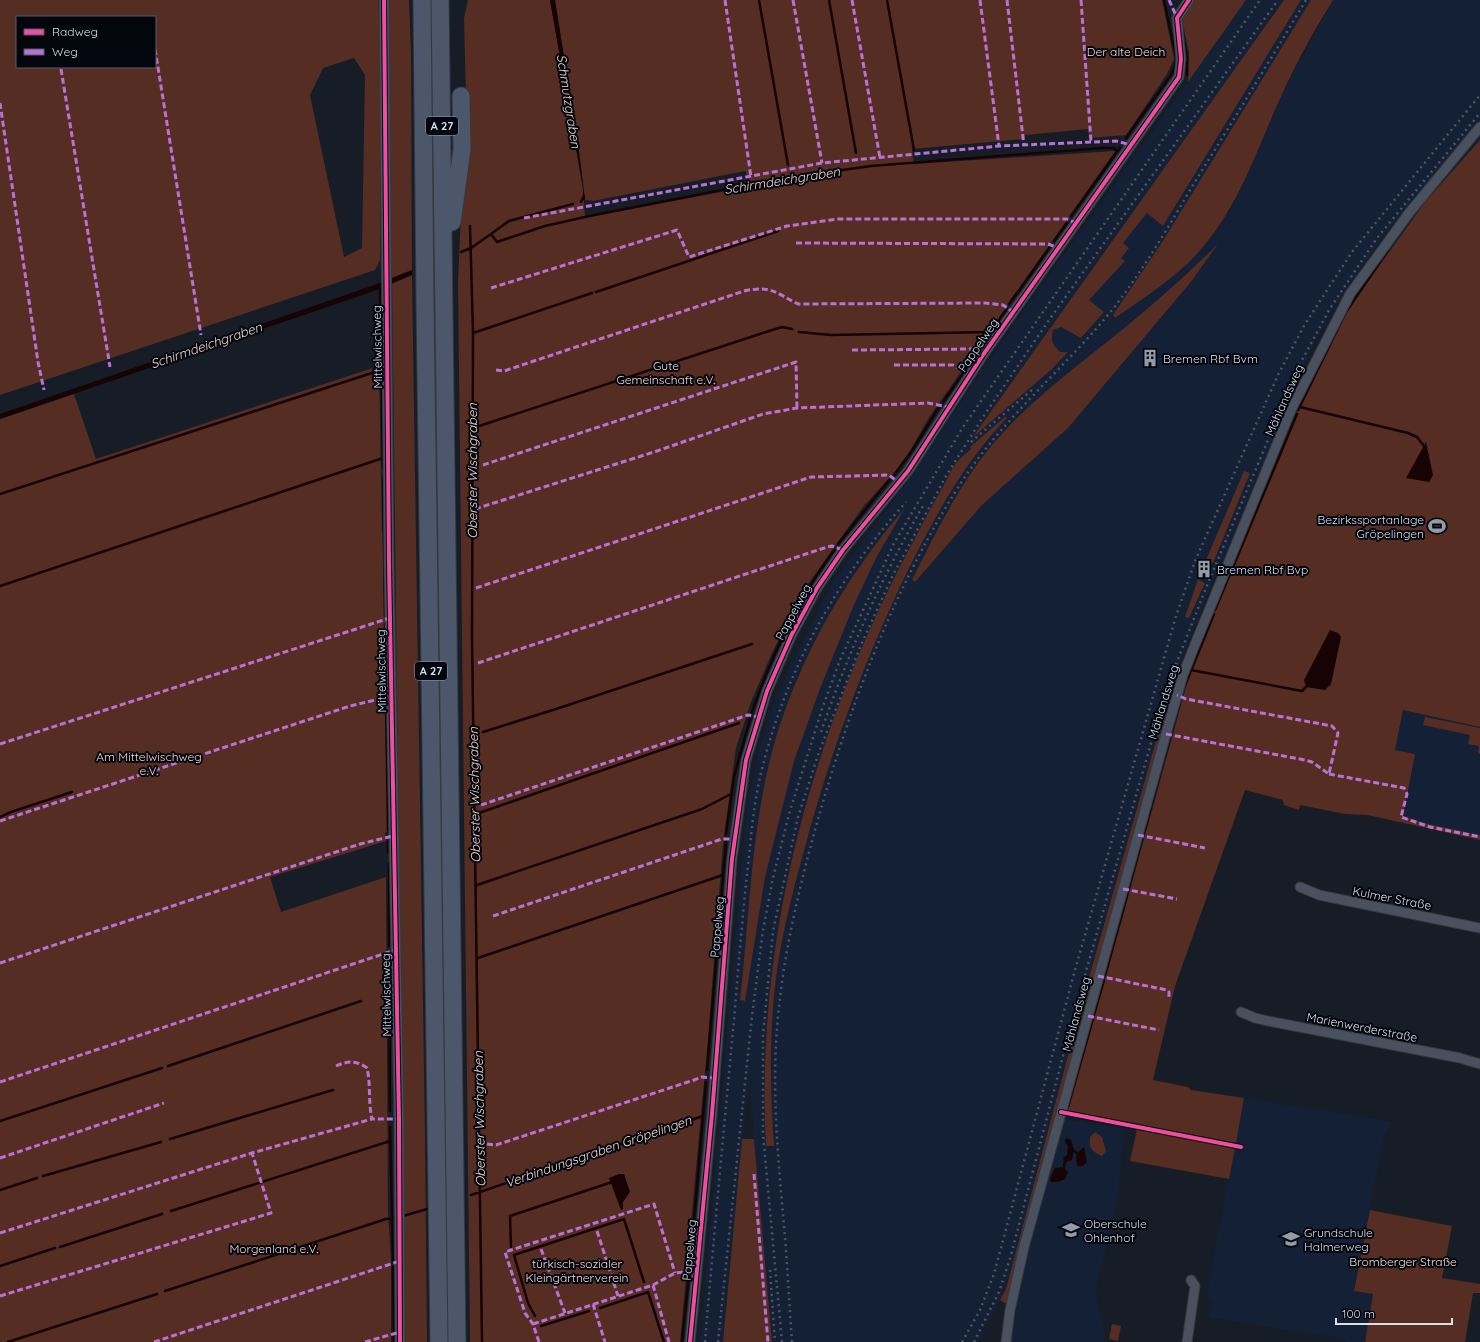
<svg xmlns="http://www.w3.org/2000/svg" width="1480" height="1342" font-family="Quicksand,sans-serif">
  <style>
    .built { fill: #142036; fill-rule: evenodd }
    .green { fill: #552d23; fill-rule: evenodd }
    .water { fill: #170304 }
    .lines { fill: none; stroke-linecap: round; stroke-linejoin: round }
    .stream { stroke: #170304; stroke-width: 2.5 }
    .minor-casing { stroke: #343941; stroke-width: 11 }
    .motorway-casing { stroke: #343941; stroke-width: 19 }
    .minor { stroke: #49505e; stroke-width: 9 }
    .motorway { stroke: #4c576c; stroke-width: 17 }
    .rail { stroke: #4e5560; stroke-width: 2.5; stroke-dasharray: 2 4; stroke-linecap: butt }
    .quiet { stroke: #b673d3; stroke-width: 3; stroke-dasharray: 6 3; stroke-linecap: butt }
    .cycleway-casing { stroke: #03060d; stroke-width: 6 }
    .cycleway { stroke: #ef4d9e; stroke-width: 4 }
    .labels { text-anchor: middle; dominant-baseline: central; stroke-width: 4; stroke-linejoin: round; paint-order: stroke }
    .shield { fill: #03060d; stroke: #989ea9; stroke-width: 1 }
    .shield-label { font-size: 11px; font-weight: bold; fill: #d8dfec }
    .park-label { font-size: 12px; fill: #f2d9d2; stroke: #03060d }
    .street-label { font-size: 12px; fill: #d8dfec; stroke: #03060d }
    .poi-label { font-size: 12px; fill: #d8dfec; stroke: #03060d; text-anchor: start }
    .water-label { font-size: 13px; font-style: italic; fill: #efd6cf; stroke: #03060d }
  </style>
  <rect width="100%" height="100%" fill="#171d27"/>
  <!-- built -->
  <path class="built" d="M1246 0H1311L1161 244 1113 315 1115 318 1186 264 1202 248 1231 209 1243 184 1279 100 1333 0H1480V122L1384 236 1336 304 1313 346 1187 645 1173 681 1083 999 1006 1289 979 1342H772L754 1139 750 1078 742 1139 723 1342H700L746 815 759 750 773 706 795 656 833 581 903 488 1003 340ZM1292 14 1163 226 1147 213 1123 243 1121 258 1124 261 1089 300 1103 312 1081 338 1061 327 1053 330 1051 337 1053 345 1060 352H1068L1052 369 973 436 1169 163ZM1217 245 1190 283 1068 428 982 505 915 582 912 580 944 517 977 464 999 437 1014 420 1049 389 1135 319ZM1245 471 1250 473 1212 563 1206 560ZM1198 580 1205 583 1189 618 1186 617 1187 611Z
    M1403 710 1480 727V835L1428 824 1403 816 1415 754 1395 750Z
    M1244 1098 1393 1122 1384 1137 1354 1290 1373 1293 1365 1342H1346V1339L1208 1317 1213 1300 1207 1299 1213 1260Z
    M1065 1119 1125 1129 1117 1202 1096 1291 1104 1328V1342H1009L1017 1291 1044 1186Z"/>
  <!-- green -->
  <path class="green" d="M0 0H378L380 39V260L375 270 0 395ZM17 17H155V67H17ZM354 58 365 75 362 248 344 257 310 95 323 68Z
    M387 0H409L411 51 412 270 391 278Z
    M468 0H550L583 188 585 218 752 186 745 171 593 201 585 200 579 152 555 0H1162L1174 59 1167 74 1126 135 1089 138 1088 129 1025 135V139L912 149 914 164 1115 151 928 419 911 449 895 472 863 507 803 591 772 653 751 702 736 748 723 843 708 1039 680 1342H470L458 282 466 96 464 18Z
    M1193 0H1246L1188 82 1189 53 1182 20Z
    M1284 0H1301L1163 226 1147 213 1123 243 1129 248 1121 258 1125 261 1089 300 1104 312 1081 338 1061 327 1053 330C1050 340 1053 345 1060 352H1068L1052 369 972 438Z
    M1311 0H1333C1313 32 1294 67 1279 101 1256 152 1239 205 1202 248 1179 276 1145 297 1115 318L1113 315 1161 244Z
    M1480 140V727L1403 710 1395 750 1415 754 1403 816 1428 824 1480 835V840L1368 815 1345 814 1300 805 1299 810 1284 805 1283 800 1245 790 1175 986 1153 1080 1188 1087 1191 1090 1244 1098 1236 1143 1065 1111 1108 970 1191 669 1295 416 1328 343 1357 297 1425 202Z
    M1218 244 1190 283 1068 428 982 505 915 582 912 580C937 530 962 478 1000 436 1039 392 1090 357 1135 319 1163 296 1191 270 1218 244Z
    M412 275 425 1137 427 1342H405L392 283Z
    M379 366 382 532 387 533 389 830 385 833 386 841 270 877 281 912 386 877 388 1213 391 1261V1342H0V419L74 394 96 459Z
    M1006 416 1007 418C965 461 936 515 909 568 865 658 831 751 805 847 794 887 783 929 777 970 769 1028 770 1087 774 1146H766C755 940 811 737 906 555 919 531 931 507 945 483 949 476 952 467 958 461 961 457 967 453 971 449L970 447Z
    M1244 471 1250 473 1213 563 1206 560Z
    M905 508 876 558 853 607 821 686 794 761 765 877 745 1001 740 1000C748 931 750 860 763 792 782 687 836 588 905 508Z
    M1198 579 1205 583 1189 618 1185 617Z
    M1173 681 1178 683 1008 1305 1000 1300 1006 1289 1083 999Z
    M1425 717 1480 728V754L1478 753 1479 746 1468 744 1470 735 1423 725Z
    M1137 1129 1235 1148 1229 1179 1130 1161Z
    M1095 1132 1102 1137 1106 1151 1102 1156C1091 1151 1089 1148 1090 1137Z
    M742 1139H754L772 1342H723Z
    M1370 1210 1452 1226 1442 1278 1480 1284V1293H1473L1465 1342H1365L1373 1294 1354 1291Z
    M1112 1324 1121 1326 1118 1341 1109 1339Z"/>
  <!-- water -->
  <path class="water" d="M550 0H555L579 152 585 200H583V188Z
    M412 270V275L377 290 0 419V414L383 282Z
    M1426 442 1433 475 1429 482 1406 478Z
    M1330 630 1338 633 1341 637 1331 684 1325 690 1306 687 1304 680Z
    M1066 1138 1071 1140 1074 1149 1072 1160 1066 1162 1063 1158 1067 1155 1068 1146 1065 1142Z
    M1084 1147 1087 1162 1083 1166H1078L1076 1161 1077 1153Z
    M1063 1167 1068 1172 1065 1179 1058 1182H1051L1050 1178 1055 1168Z
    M619 1174H624L630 1192 623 1202V1209L621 1210 609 1178Z"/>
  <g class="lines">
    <!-- stream -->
    <path class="stream" d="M759 0 788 165
      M829 0 856 153
      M887 0 914 150
      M1183 35 1187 58V75
      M1126 138 1171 75 1177 61 1164 0
      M581 202 584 196
      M1071 216 1120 148
      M470 226 473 333 472 638 482 1342
      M491 234 509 221 573 204
      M1054 241 1067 223
      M461 252 471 248 491 234 497 242 545 226 594 215 778 179 871 166 1103 148H1114L1117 151
      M380 286 383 468
      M596 292 778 231
      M1009 304 1050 247
      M799 332 831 335 991 332
      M473 333 592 293
      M980 348 1006 310
      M966 369 977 353
      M943 402 963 374
      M1300 407 1408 433 1417 437 1424 446
      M1298 410 1346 312 1388 250
      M473 428 769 331 782 327 792 329
      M894 475 912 451 939 407
      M383 477 385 616
      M0 494 381 370
      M838 544 889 480
      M0 586 383 458
      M1215 610 1297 414
      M385 624 386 693
      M1191 670 1302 691 1306 687
      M1184 688 1214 614
      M386 701 388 830
      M752 712C773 652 797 602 834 550
      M1172 730 1179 704
      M483 732 556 709 752 644
      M1161 769 1170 738
      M476 814 739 723
      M0 817 11 812 72 792
      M1144 833 1160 773
      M726 834 734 777 750 719
      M388 841V852
      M389 864V946
      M477 885 702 809 731 794
      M1129 887 1142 839
      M478 958 723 875
      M389 959 390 1111
      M1105 975 1128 892
      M1094 1015 1104 980
      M168 1066 361 1001
      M707 1070 726 842
      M1068 1107 1093 1019
      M0 1121 162 1068
      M390 1127 393 1260
      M170 1139 333 1090
      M1074 1151 1077 1153
      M1064 1168 1065 1160
      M43 1176 161 1142
      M0 1190 37 1178
      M471 1195 703 1116
      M171 1211 390 1141
      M403 1216 427 1209
      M60 1247 162 1214
      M511 1247 510 1216 612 1182
      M0 1266 55 1248
      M690 1266 706 1082
      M393 1267 394 1331
      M165 1291 386 1219 396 1218
      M600 1308 648 1292 664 1342
      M535 1316 528 1303 514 1255 624 1219 644 1282
      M541 1326 589 1311
      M8 1342 157 1294
      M394 1342V1337
      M682 1342 689 1275"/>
    <!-- minor casing -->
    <g class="minor-casing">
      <path id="minor" d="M384 0 389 564 399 1119 400 1342
        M1300 887 1319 895 1480 928
        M1241 1012 1255 1018 1268 1021 1460 1058 1480 1064
        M690 1342 712 1114 732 859 746 760 767 691 792 634 817 588 843 550 908 471 983 355 1179 77 1181 59 1177 18 1189 0
        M1006 1342 1010 1310 1024 1247 1166 734 1183 675 1194 647 1291 410 1350 294 1409 213 1480 127
        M1187 1342 1195 1286 1191 1280"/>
    </g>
    <!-- motorway casing -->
    <g class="motorway-casing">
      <path id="motorway" d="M422 0 425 302 439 1342
        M440 0 457 1342
        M452 222 462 150 461 96"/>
    </g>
    <!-- minor -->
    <use href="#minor" class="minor"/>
    <!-- motorway -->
    <use href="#motorway" class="motorway"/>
    <!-- rail -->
    <path class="rail" d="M971 442 1033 389
      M821 732C848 654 881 578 923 506
      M770 1270 775 1342
      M705 1342C714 1235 724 1127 734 1020 738 971 742 922 747 874 751 840 753 806 761 773 786 670 835 581 906 502
      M718 1342 752 1016 763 930 773 878 789 814 822 709 840 660 894 543 963 427 1260 0
      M782 1342 763 1134V1035L773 931 798 817 819 752 861 645 892 577 946 476 983 417 1049 320 1278 0
      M792 1342C789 1300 787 1257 783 1215 778 1158 773 1100 776 1043 780 970 796 900 815 830 848 711 892 591 959 486 1002 418 1067 367 1116 305 1145 267 1169 226 1193 185 1231 124 1269 62 1306 0
      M962 1342 980 1310 994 1274 1075 970 1176 616 1195 561 1278 375 1305 324 1352 252 1480 95
      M974 1342 999 1292 1010 1259 1075 1010 1167 687 1208 583 1300 364 1329 310 1377 238 1480 113"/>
    <!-- quiet -->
    <path class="quiet" d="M725 0 751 177
      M793 0 822 163
      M852 0 880 158
      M980 0 999 146
      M1007 0 1024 146
      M1081 0 1091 142
      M1169 0 1177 18
      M155 49 201 335
      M61 69 110 367
      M0 103 38 362 44 390
      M524 218 822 163 999 146 1116 141 1131 145
      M796 243 1048 244 1059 248
      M491 288 677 230 689 257 787 226 838 219H1067L1076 223
      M852 350 974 349 983 355
      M894 365H953L970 375
      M496 370 504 371 744 291C771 285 776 293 798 304L985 303 1003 305 1013 312
      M483 465 796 362 797 408
      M475 509 657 451 763 414 797 408 928 403 948 407
      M476 588 811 477 889 475 898 482
      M478 663 827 547 832 546 843 550
      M1166 734 1305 760 1312 762 1329 774 1338 733 1332 726 1186 699 1177 695
      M0 744 390 618
      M1329 774 1404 788 1407 794 1401 817 1430 827 1480 837
      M481 805 748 715 759 717
      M0 821 350 706 392 696
      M1138 835 1205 848
      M1123 889 1177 899
      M493 916 722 839H735
      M0 963 360 844 393 836
      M1098 976 1167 990 1169 992V999
      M1088 1016 1159 1030
      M336 1066C347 1061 356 1060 367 1068 371 1085 368 1102 372 1119H399
      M0 1082 395 950
      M487 1144 496 1145 694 1080 702 1077 714 1078
      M0 1158 164 1103
      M754 1174 768 1342
      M597 1231 618 1296
      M0 1233 252 1153 372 1119
      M541 1249 565 1313
      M653 1285 669 1342
      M0 1296 271 1213 252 1153
      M593 1304 605 1342
      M533 1324 653 1285 675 1273 697 1271
      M154 1342 400 1261
      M365 1342 400 1332
      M539 1342 533 1324 525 1313 505 1252 654 1204 675 1273"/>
    <!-- cycleway casing -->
    <g class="cycleway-casing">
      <path id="cycleway" d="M384 0 389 564 399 1119 400 1342
        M1061 1112 1241 1147
        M690 1342 712 1114 732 859 746 760 767 691 792 634 817 588 843 550 908 471 983 355 1179 77 1181 59 1177 18 1189 0"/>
    </g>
    <!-- cycleway -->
    <use href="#cycleway" class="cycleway"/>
  </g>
  <!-- icons -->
  <defs>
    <g id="building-bare" transform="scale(1.38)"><path d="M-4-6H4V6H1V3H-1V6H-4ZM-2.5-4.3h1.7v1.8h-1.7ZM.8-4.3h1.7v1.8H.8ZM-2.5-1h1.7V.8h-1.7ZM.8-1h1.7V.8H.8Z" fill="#949ba7" stroke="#03060d" stroke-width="2.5" paint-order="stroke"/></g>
    <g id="stadium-bare" transform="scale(1.38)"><path d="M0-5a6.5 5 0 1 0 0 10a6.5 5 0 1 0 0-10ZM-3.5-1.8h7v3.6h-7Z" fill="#949ba7" stroke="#03060d" stroke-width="2.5" paint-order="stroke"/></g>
    <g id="school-bare" transform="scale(1.38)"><path d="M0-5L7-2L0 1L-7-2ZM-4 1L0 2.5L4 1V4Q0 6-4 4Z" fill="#949ba7" stroke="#03060d" stroke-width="2.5" paint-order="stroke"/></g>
  </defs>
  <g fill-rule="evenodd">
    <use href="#building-bare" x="1150" y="358"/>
    <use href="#stadium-bare" x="1437" y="526"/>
    <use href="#building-bare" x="1204" y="569"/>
    <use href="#school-bare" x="1071" y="1230"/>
    <use href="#school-bare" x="1291" y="1239"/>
  </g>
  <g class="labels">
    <!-- shield labels -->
    <g class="shield">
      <rect x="426" y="117" width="32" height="18" rx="3"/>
      <rect x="415" y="662" width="32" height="18" rx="3"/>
    </g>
    <g class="shield-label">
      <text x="442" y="126">A 27</text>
      <text x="431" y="671">A 27</text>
    </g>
    <!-- park labels -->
    <g class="park-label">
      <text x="1126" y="51">Der alte Deich</text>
      <text x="666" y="365">Gute<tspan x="666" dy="14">Gemeinschaft e.V.</tspan></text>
      <text x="149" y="756">Am Mittelwischweg<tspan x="149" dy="14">e.V.</tspan></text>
      <text x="274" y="1248">Morgenland e.V.</text>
      <text x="1403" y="1261">Bromberger Straße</text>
      <text x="577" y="1263">türkisch-sozialer<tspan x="577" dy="14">Kleingärtnerverein</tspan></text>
    </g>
    <!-- street labels -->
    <g class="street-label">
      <text transform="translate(978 345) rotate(-56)">Pappelweg</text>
      <text transform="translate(377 347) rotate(-91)">Mittelwischweg</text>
      <text transform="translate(1284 400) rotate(-66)">Mählandsweg</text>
      <text transform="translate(793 612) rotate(-62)">Pappelweg</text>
      <text transform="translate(381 671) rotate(-91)">Mittelwischweg</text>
      <text transform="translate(1163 702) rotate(-73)">Mählandsweg</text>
      <text transform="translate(1392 898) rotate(11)">Kulmer Straße</text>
      <text transform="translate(717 927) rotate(-85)">Pappelweg</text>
      <text transform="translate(386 995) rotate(-91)">Mittelwischweg</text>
      <text transform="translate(1076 1014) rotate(-75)">Mählandsweg</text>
      <text transform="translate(1362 1027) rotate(11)">Marienwerderstraße</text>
      <text transform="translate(689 1250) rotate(-85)">Pappelweg</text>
    </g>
    <!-- poi labels -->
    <g class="poi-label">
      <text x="1163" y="358">Bremen Rbf Bvm</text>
      <text x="1424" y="519" text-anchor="end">Bezirkssportanlage<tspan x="1424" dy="14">Gröpelingen</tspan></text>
      <text x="1217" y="569">Bremen Rbf Bvp</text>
      <text x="1084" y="1223">Oberschule<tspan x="1084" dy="14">Ohlenhof</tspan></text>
      <text x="1304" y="1232">Grundschule<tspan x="1304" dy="14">Halmerweg</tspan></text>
    </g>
    <!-- water labels -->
    <g class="water-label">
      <text transform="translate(569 101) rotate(81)">Schmutzgraben</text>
      <text transform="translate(782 180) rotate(-9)">Schirmdeichgraben</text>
      <text transform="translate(206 345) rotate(-19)">Schirmdeichgraben</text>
      <text transform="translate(472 471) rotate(-90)">Oberster Wischgraben</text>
      <text transform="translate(474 795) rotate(-91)">Oberster Wischgraben</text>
      <text transform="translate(479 1119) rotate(-91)">Oberster Wischgraben</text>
      <text transform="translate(598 1151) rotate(-19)">Verbindungsgraben Gröpelingen</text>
    </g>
  </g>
  <!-- legend -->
  <rect x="16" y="16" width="140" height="52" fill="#03060d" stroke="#585d66"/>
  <rect x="24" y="29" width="20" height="6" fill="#ef4d9e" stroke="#585d66"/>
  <text x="52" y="36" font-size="12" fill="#d8dfec">Radweg</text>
  <rect x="24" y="49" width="20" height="6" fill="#b673d3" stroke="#585d66"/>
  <text x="52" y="56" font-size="12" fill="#d8dfec">Weg</text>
  <!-- scale -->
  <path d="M1336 1318v6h116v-6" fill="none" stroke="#d8dfec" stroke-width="2"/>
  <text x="1342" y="1318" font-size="12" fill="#d8dfec" stroke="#03060d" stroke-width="3" paint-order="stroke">100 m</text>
</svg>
